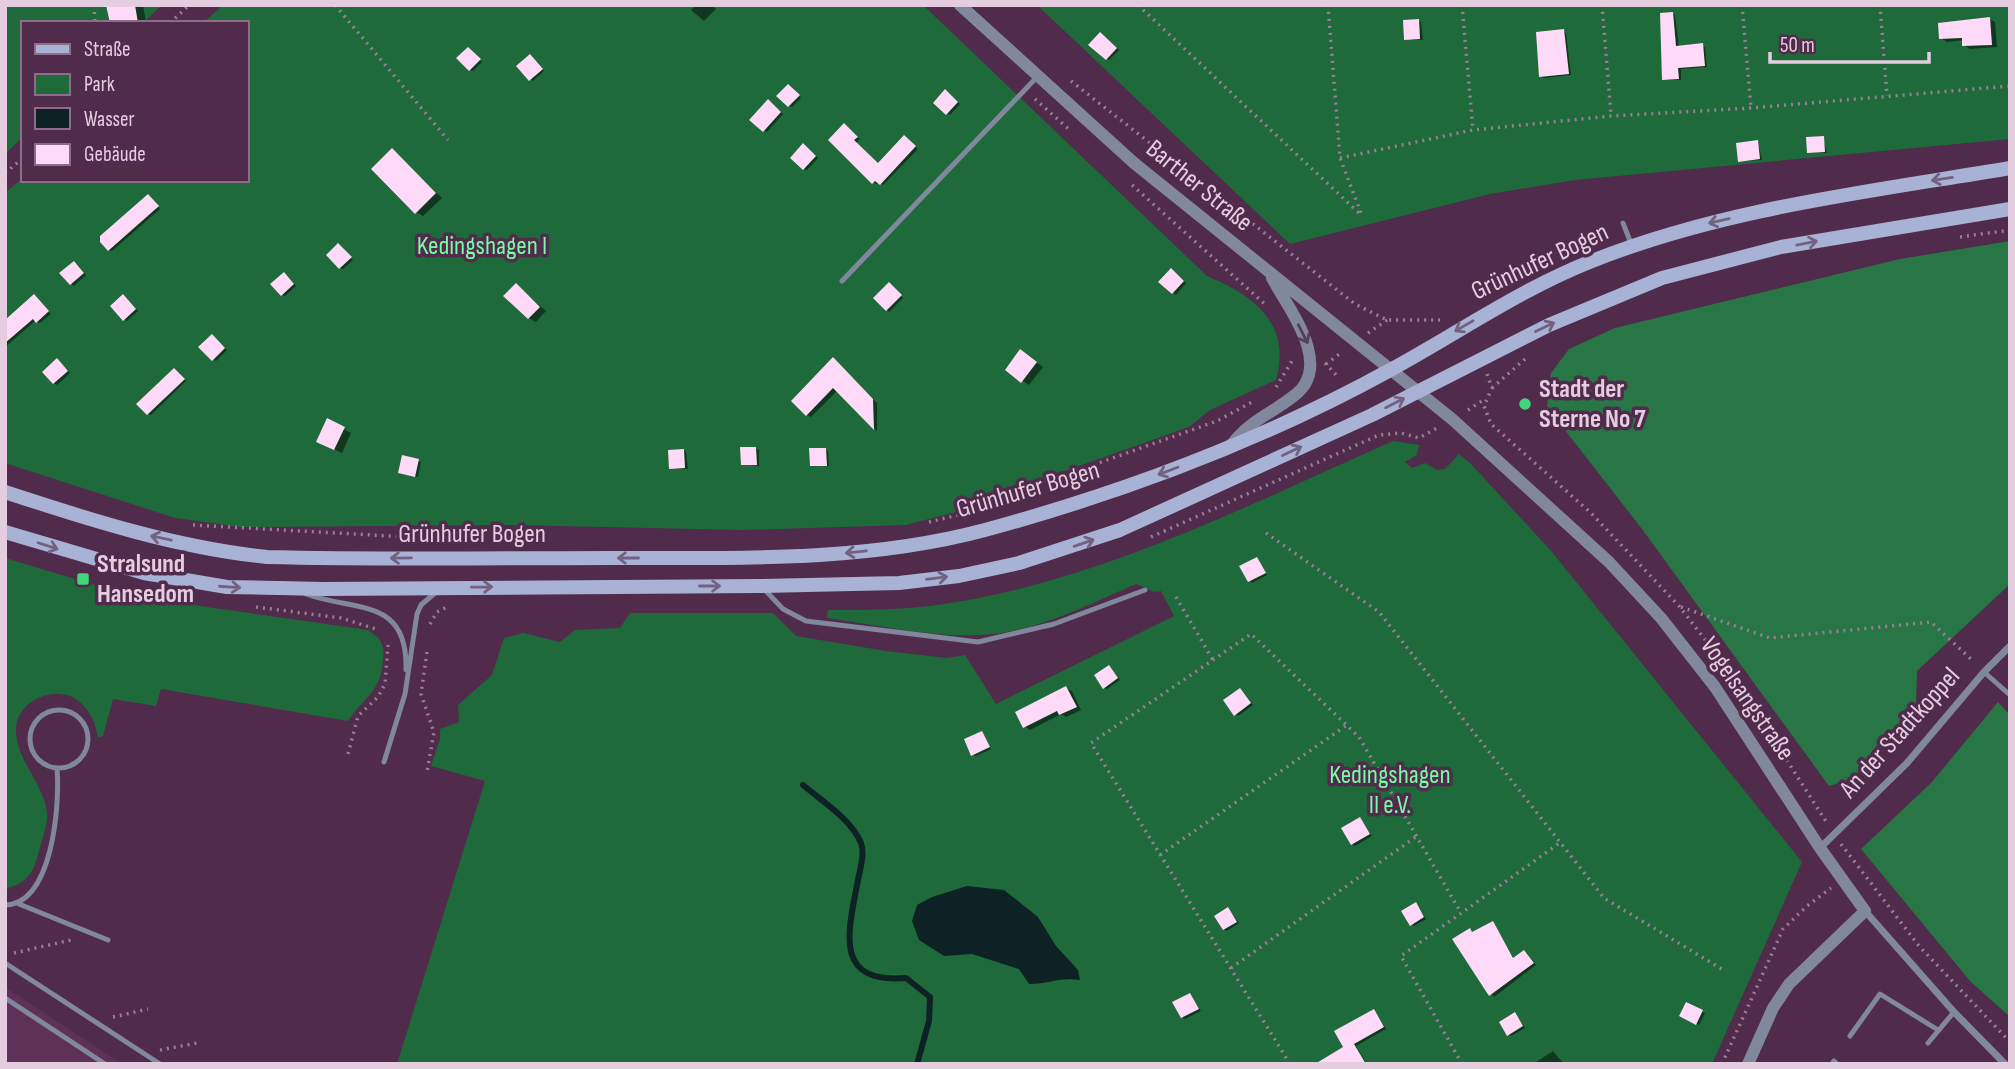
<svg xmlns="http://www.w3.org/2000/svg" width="2015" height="1069" font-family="'Sofia Sans Condensed',sans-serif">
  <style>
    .built { fill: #5e3258 }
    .green { fill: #1e6a3b }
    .forest { fill: #287645 }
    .water { fill: #0e2226 }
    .shadow { fill: #0007 }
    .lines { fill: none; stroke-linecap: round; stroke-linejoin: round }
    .stream { stroke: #0e2226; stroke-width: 6 }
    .building { fill: #ffd9f8 }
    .path { stroke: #9b7d96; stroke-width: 3.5; stroke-dasharray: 2 5; stroke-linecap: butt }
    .service { stroke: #81879d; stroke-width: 5 }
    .minor { stroke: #81879d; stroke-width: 7 }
    .tertiary { stroke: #81879d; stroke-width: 12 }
    .secondary { stroke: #a8b2d4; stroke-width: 14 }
    .oneway { stroke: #736182 }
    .oneway2 { stroke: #5a3d5b }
    .poi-dot { fill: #40d77c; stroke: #502b4b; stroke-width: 2.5 }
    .labels { text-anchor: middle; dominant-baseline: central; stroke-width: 7; stroke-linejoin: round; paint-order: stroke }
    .street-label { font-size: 26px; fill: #e5cde0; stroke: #502b4b }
    .park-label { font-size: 26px; fill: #79faa4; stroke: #502b4b }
    .poi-label { font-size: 26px; font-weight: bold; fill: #e5cde0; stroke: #502b4b; text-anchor: start }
  </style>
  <rect width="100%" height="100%" fill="#502b4b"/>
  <!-- built -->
  <path class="built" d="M5 987 122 1064H5Z"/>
  <!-- green -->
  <path class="green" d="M5 5H162L143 23H23V137L5 154Z
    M223 5H923L1207 276C1253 295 1292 323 1276 380L1210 410 1189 427 1048 477 1006 499 906 525 742 530 511 525 241 527 175 518 5 463V193L23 178V180H247V23H203Z
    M1037 5H2010V139L1575 180 1490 194 1290 244Z
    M1393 441 1419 445 1417 455 1405 462 1412 468 1425 463 1437 470 1445 469 1459 454 1471 464 1552 552 1802 862 1712 1064H397L485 781 431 766 440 739V729L459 722 458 705 492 675 504 638 523 633 560 642 575 630 620 628 630 613H773L796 636 886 651 947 658 965 655 996 704 1174 616 1161 591 1154 592 1136 584C1090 604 1044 628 994 634 940 640 880 625 827 618L828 610C866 610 906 610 944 604 1103 580 1248 505 1393 441Z
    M5 558 95 585 186 604 368 630C382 639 385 645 383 661 381 692 363 698 348 721L161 689 156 706 113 699 103 736 98 738C95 724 93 716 83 705 62 681 16 698 16 730 16 763 50 789 47 821 45 833 40 846 37 858 33 874 23 886 5 888Z"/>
  <!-- forest -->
  <path class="forest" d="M2010 241V584L1917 671 1916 703 1852 779 1829 786 1642 529 1547 407 1551 373 1569 349 1615 328 1900 259Z
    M1998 702 2010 715V1017L1970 981 1861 849 1932 782Z"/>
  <!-- water -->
  <path class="water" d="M967 886 1004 890 1038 917 1056 946 1078 970 1080 980C1056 977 1051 984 1029 984L1019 969 972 954 944 956 919 940 912 921 917 905 932 897Z"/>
  <!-- shadow -->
  <path class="shadow" d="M108 5H143L146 23H111Z
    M696 5H712L716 9 704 21 691 10Z
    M1672 13 1675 15 1679 47H1705L1707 67 1681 69V80H1667L1664 78Z
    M1990 19 1995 22 1997 47 1970 49 1964 45V40L1947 42 1941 38Z
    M1419 21 1421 22 1423 40 1406 39Z
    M1563 31 1566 33 1571 75 1544 78 1541 76Z
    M1103 36 1119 50 1109 60 1107 59Z
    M471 51 482 62 473 71 470 70Z
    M533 58 544 71 533 81 530 79Z
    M791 87 801 98 792 107 789 106Z
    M948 93 960 104 950 115 947 113Z
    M771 103 783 114 767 132 764 130Z
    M847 127 860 139 856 143 878 164 907 138 918 149 883 185 879 182 876 184 830 140Z
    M1823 138 1827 153 1809 152Z
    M1758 142 1762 160 1740 161Z
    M806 147 818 158 807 170 804 169Z
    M392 150 442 198 423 216 416 212Z
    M148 196 160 209 112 251 109 250 99 239Z
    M341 247 353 260 343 269 340 268Z
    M77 264 86 275 74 286 71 284Z
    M1174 272 1186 283 1176 295 1161 281Z
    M287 276 296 286 285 296 282 295Z
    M516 285 546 311 536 322 529 318Z
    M892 286 903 298 889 312 887 310Z
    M37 298 51 314 40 323 35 321 5 347V321Z
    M126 298 138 311 127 321 124 319Z
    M215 338 227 350 216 361 213 359Z
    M1028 356 1043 367 1029 385 1007 370Z
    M833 359 877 403V431L838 390 811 417 807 415Z
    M58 360 70 373 57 385 54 383Z
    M177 371 186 381 151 415 148 414Z
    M328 421 351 433 342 453 325 445Z
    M756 448 759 450V466L743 464Z
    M825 449 828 451 829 466 812 465Z
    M684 450 686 452 688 469 671 468Z
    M418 461 421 462 418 477 403 474Z
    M1257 559 1267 575 1252 583 1250 581Z
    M1109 667 1120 680 1107 689 1104 688Z
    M1066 688 1072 691 1081 710 1066 717 1061 714 1030 730 1024 726Z
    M1240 690 1253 705 1238 716 1235 714Z
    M982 733 991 749 976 756 973 755Z
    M1360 819 1372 836 1355 846 1352 844Z
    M1416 904 1426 919 1414 926 1411 924Z
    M1228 909 1239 923 1227 931 1224 929Z
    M1493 923 1514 959 1527 953 1536 965 1494 997 1454 940Z
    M1190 995 1201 1011 1185 1019 1182 1017Z
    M1686 1004 1705 1013 1699 1025 1681 1016Z
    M1374 1011 1386 1029 1356 1046 1367 1064H1347L1346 1047Z
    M1515 1014 1525 1028 1511 1036 1508 1034Z
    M1553 1051 1564 1064H1537L1536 1062Z"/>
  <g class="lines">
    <!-- stream -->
    <path class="stream" d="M803 785C822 801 851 819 861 843 865 854 860 869 858 880 848 932 833 984 906 978L930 997 929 1021 917 1064"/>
  </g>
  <!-- building -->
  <path class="building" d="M106 5H135L138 23H110Z
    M1673 12 1676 46 1703 43 1705 66 1678 68 1679 79 1662 80 1660 13Z
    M1990 17 1992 45 1962 46V38L1939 39 1938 23Z
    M1419 19 1420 39 1404 40 1403 20Z
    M1564 29 1569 74 1539 77 1536 32Z
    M1100 32 1117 48 1106 60 1088 45Z
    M468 47 481 59 469 71 456 58Z
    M530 54 543 69 529 81 516 66Z
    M788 84 800 95 788 107 776 96Z
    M945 89 958 102 946 115 933 103Z
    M768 99 781 112 763 132 749 120Z
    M844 123 858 137 854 140 878 163 904 135 916 146 880 185 875 181 872 184 828 140Z
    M1824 136 1825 152 1807 153 1806 137Z
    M1758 140 1760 159 1738 162 1736 143Z
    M803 143 816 156 803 170 790 158Z
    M392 148 436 193 415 214 371 169Z
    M148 194 159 206 108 251 100 242V236Z
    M338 243 352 257 339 269 326 255Z
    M74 261 84 273 70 285 59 273Z
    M1171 268 1184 281 1172 294 1158 282Z
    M284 272 294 284 281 296 270 284Z
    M889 282 902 295 886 311 873 298Z
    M516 283 540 307 528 319 503 296Z
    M34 294 49 311 36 323 33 319 5 343V320Z
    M123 294 136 309 123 321 110 306Z
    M212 334 225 348 212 361 198 347Z
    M1020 349 1037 362 1021 383 1005 370Z
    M833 357 873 399 874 430 833 388 806 416 791 401Z
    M57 358 68 371 53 384 42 372Z
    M174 368 185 379 147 415 136 404Z
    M327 418 345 427 334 450 316 442Z
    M740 447H756L757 465H741Z
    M809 448H826L827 466H810Z
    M684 449 685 468 669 469 668 450Z
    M402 455 419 459 415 477 398 473Z
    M1257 557 1266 573 1248 582 1239 566Z
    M1109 665 1118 678 1103 689 1094 675Z
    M1066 686 1077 707 1059 715 1057 711 1023 728 1015 712Z
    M1240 688 1251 703 1234 716 1223 700Z
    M982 731 990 747 971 756 964 739Z
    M1360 817 1370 834 1351 845 1341 828Z
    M1416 902 1424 917 1410 926 1401 911Z
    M1228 907 1237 922 1223 930 1214 916Z
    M1493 921 1513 958 1524 950 1534 963 1489 996 1452 939 1470 928 1472 932Z
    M1190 993 1199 1009 1181 1018 1172 1002Z
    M1686 1002 1703 1010 1696 1025 1679 1016Z
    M1374 1009 1384 1027 1354 1044 1366 1064H1315L1343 1047 1334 1031Z
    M1515 1012 1523 1026 1507 1036 1499 1022Z"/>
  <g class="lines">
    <!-- path -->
    <path class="path" d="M94 5 95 23
      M335 5 448 140
      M1138 5 1361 215
      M1328 5 1340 158 1361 213
      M1462 5 1473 130
      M1602 5 1611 115
      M1742 5 1751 108
      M1880 5 1887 96
      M170 23 189 5
      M1071 81 1355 304 1387 320H1440
      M1035 99 1071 131
      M1340 158 1473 130 1611 116 1751 108 2010 86
      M5 173 23 158
      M1132 185 1267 306
      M1960 237 2010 230
      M1368 333 1387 320
      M1325 363 1339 378
      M1326 364 1342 352
      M1487 374 1492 388 1484 406 1491 424 1591 513 1679 606 1731 673 1827 823
      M1276 387 1292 361
      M1492 388 1525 359
      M1468 410 1485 399
      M929 522 1008 503 1045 482 1217 421 1252 402
      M193 525 444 539
      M1266 533 1379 612 1604 898 1725 971
      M1151 537 1379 435 1401 433 1419 438 1437 428
      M1176 597 1213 660
      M256 607 341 618 379 630
      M1681 607 1770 638 1931 622 1974 662
      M430 624 437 612 449 606
      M427 652 421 694 434 732 427 772
      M348 754 358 716 378 697 385 684 388 645
      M1841 844 1919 946 2010 1042
      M1160 855 1347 725
      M14 953 71 940
      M1231 968 1417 836
      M113 1017 148 1009
      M160 1050 197 1043
      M1290 1064 1091 743 1251 634 1359 737 1461 913
      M1462 1064 1401 956 1561 842
      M1722 1064 1783 929 1807 906 1831 888"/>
    <!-- service -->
    <path class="service" d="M1623 223 1632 246
      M842 281 1038 76
      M763 588 783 609 806 621 978 642 1054 624 1145 590
      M306 594C356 612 408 597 406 670
      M1984 672 2010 695
      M30 739a29 29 0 1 1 58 0a29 29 0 1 1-58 0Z
      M384 762 405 694 417 614 421 605 436 592
      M19 904 108 940
      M5 905C53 904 60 804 57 768
      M5 963 160 1064
      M5 998 105 1064
      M1850 1036 1880 994 1938 1030
      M1928 1043 1954 1012
      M1832 1064 1834 1061 1837 1064"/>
    <!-- minor -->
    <path class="minor" d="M1820 848 1907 763 1984 672 2010 646
      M1865 911 1954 1012 2005 1064"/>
    <!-- tertiary -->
    <path class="tertiary" d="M960 5 1134 163 1452 419 1609 562 1661 618 1715 687 1820 848 1865 911 1789 984 1773 1008 1748 1064
      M1231 445C1253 418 1270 415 1295 395 1334 365 1288 308 1272 278"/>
    <!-- secondary -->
    <path class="secondary" d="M5 492C90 520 178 548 267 557 383 560 498 558 614 558 738 558 865 562 985 530 1125 492 1265 439 1392 369 1458 333 1521 289 1592 261 1725 208 1869 192 2010 168
      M5 532 144 573 227 587 324 589 761 586 899 583 959 576 1019 563 1120 530 1372 415 1549 325 1662 278 1781 247 2010 209"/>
  </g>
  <!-- one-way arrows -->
  <defs><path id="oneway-shaft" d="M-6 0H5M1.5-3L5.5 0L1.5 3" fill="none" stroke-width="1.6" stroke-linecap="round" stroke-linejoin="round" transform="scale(1.75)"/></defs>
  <g class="oneway">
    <use href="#oneway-shaft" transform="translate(1942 179) rotate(171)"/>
    <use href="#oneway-shaft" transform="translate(1719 221) rotate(167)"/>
    <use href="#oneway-shaft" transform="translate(1807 243) rotate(-11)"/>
    <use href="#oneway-shaft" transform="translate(1464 326) rotate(150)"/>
    <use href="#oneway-shaft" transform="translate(1545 327) rotate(-26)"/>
    <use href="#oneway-shaft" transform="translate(1395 403) rotate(-27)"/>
    <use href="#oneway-shaft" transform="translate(1292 451) rotate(-25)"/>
    <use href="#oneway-shaft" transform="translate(1168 471) rotate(159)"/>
    <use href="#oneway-shaft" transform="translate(161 538) rotate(-168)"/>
    <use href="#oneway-shaft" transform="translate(1084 543) rotate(-19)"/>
    <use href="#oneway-shaft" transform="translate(48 546) rotate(18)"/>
    <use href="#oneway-shaft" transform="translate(856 552) rotate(174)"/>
    <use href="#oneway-shaft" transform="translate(401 558) rotate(179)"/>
    <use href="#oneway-shaft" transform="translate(628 558) rotate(180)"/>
    <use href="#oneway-shaft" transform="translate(937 578) rotate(-7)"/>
    <use href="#oneway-shaft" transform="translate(710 586)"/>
    <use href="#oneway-shaft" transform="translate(230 587) rotate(4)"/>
    <use href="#oneway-shaft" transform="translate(482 587) rotate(-1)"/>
  </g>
  <use class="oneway2" href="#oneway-shaft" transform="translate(1303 334) rotate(63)"/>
  <!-- markers -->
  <g class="poi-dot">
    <circle cx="1525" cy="404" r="7"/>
    <rect x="76" y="572" width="14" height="14" rx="3.5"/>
  </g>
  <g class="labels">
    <!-- street labels -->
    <g class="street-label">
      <text transform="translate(1199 186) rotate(39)">Barther Straße</text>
      <text transform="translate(1540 262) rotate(-25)">Grünhufer Bogen</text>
      <text transform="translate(1028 490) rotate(-16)">Grünhufer Bogen</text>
      <text x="472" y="534">Grünhufer Bogen</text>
      <text transform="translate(1747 699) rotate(55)">Vogelsangstraße</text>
      <text transform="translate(1900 733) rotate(-48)">An der Stadtkoppel</text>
    </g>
    <!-- park labels -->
    <g class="park-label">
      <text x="482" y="246">Kedingshagen I</text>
      <text x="1390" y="775">Kedingshagen<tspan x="1390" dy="30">II e.V.</tspan></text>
    </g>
    <!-- poi labels -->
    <g class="poi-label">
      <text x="1539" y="389">Stadt der<tspan x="1539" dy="30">Sterne No 7</tspan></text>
      <text x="97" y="564">Stralsund<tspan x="97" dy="30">Hansedom</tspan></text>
    </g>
  </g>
  <!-- border -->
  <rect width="2015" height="1069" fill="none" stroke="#e5cde0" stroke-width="14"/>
  <!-- legend -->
  <rect x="21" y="21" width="228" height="161" fill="#502b4b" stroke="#8c6c87" stroke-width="2"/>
  <rect x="35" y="44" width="35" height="10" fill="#a8b2d4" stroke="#8c6c87" stroke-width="2"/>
  <text x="84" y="56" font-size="21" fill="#e5cde0">Straße</text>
  <rect x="35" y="74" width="35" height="21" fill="#1e6a3b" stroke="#8c6c87" stroke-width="2"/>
  <text x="84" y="91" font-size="21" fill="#e5cde0">Park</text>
  <rect x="35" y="108" width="35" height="21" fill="#0e2226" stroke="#8c6c87" stroke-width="2"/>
  <text x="84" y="126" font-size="21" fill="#e5cde0">Wasser</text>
  <rect x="35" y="144" width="35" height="21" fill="#ffd9f8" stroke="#8c6c87" stroke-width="2"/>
  <text x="84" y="161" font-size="21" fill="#e5cde0">Gebäude</text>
  <!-- scale -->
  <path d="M1770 52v10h159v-10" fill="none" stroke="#e5cde0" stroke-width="3.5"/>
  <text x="1780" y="52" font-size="21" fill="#e5cde0" stroke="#502b4b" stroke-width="5" paint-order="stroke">50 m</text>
</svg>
